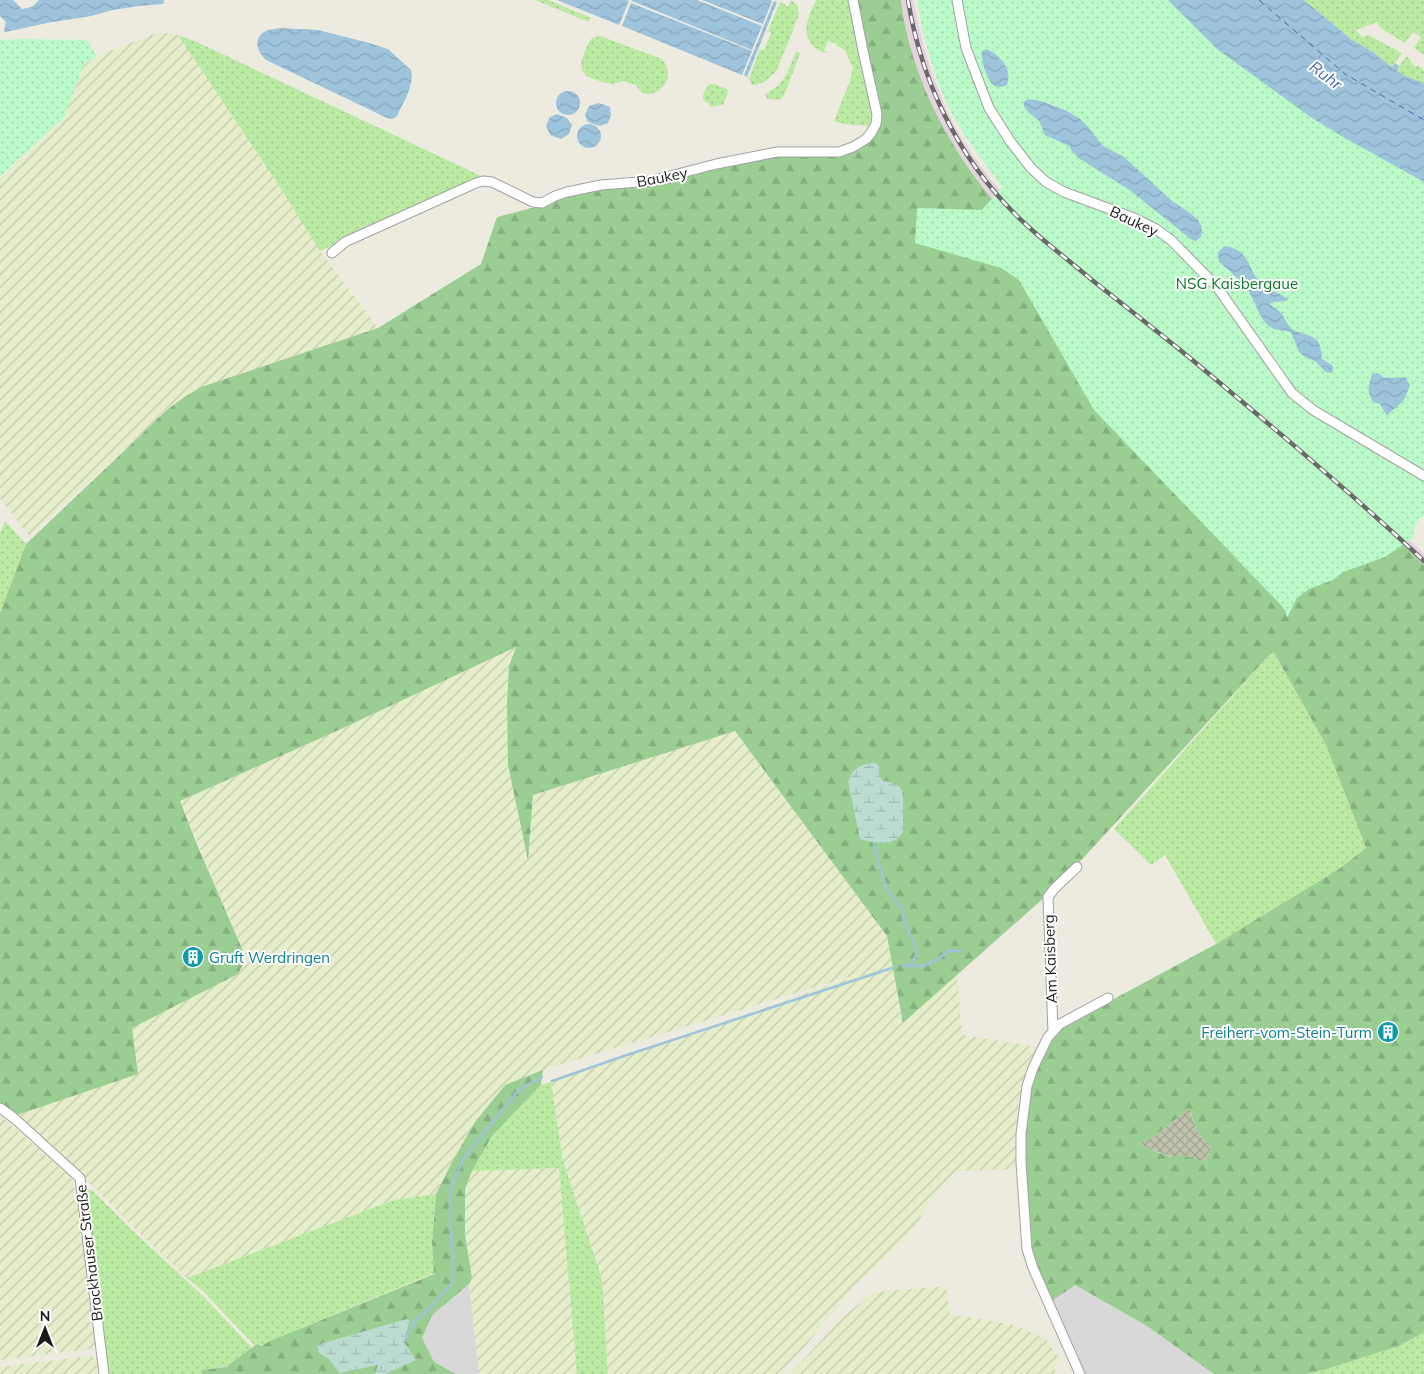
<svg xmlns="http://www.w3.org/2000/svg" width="1424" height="1374" font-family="Mulish,sans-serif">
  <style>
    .residential { fill: #d9d8d8 }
    .railway { fill: #e6d1df }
    .construction { fill: url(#construction-cross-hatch) }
    .farmland { fill: url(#farmland-furrows) }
    .grass { fill: url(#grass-dots) }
    .forest { fill: url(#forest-firs); fill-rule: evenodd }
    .wetland { fill: url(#wetland-marsh) }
    .park { fill: url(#park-dots) }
    .water { fill: url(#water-waves) }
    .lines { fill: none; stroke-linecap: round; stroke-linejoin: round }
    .stream { stroke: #9ec4dc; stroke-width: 2.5 }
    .ferry { stroke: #4669ab; stroke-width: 1; stroke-dasharray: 6 5; stroke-linecap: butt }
    .minor-casing { stroke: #a2a2a2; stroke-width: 11 }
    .minor { stroke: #fff; stroke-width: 9 }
    .rail-casing { stroke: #696969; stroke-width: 4.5 }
    .rail { stroke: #fff; stroke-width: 2.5; stroke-dasharray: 8; stroke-linecap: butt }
    .labels { text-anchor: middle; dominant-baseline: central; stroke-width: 4; stroke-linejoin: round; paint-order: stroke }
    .street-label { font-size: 15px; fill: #1b1b1b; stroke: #fff }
    .park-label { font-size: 15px; fill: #097924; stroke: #fff }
    .culture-label { font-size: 15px; fill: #0d838f; stroke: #fff; text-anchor: start }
    .water-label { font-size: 16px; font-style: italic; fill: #4669ab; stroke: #fff }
  </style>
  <defs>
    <pattern id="construction-cross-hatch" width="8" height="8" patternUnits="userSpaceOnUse" patternTransform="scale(1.25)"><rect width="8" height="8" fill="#bec1ab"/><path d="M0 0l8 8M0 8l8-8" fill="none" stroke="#a3a593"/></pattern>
    <pattern id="farmland-furrows" width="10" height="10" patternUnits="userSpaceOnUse" patternTransform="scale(1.25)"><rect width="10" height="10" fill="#e5edca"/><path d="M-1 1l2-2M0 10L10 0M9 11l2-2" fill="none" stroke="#c4cbad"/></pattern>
    <pattern id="grass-dots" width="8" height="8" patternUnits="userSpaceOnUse" patternTransform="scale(1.25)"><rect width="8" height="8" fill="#bbeaa3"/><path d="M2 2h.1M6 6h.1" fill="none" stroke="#a0c88c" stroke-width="1.8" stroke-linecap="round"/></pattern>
    <pattern id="forest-firs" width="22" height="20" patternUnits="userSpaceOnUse" patternTransform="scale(1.25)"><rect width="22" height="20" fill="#9bce93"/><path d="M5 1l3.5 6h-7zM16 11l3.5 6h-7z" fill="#85b07e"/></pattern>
    <pattern id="wetland-marsh" width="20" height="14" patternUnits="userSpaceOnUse" patternTransform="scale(1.25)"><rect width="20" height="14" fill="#bcdcd2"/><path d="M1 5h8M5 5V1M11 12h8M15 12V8" fill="none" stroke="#a1bcb4"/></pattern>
    <pattern id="park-dots" width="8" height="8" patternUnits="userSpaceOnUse" patternTransform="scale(1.25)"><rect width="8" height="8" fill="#bafac9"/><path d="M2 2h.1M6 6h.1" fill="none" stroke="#9fd6ac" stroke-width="1.8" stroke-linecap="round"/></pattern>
    <pattern id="water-waves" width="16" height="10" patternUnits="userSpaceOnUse" patternTransform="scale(1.25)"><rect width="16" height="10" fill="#9ec4dc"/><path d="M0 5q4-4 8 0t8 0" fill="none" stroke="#88a8bc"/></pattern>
  </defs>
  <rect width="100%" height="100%" fill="#edebe0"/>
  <!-- residential -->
  <path class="residential" d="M472 1278 469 1284 479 1374H137L246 1352Z
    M1075 1285 1147 1326 1214 1374H1080L1053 1315 1052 1301Z"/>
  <!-- railway -->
  <path class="railway" d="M901 0H913L924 47 933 76 947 111 958 132 974 157 987 175 1015 207 1310 454 1413 543 1424 554V565L1398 540 1004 213 985 191 960 155 943 128 932 106 917 71 907 33Z"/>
  <!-- construction -->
  <path class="construction" d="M1188 1109 1191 1111 1193 1120 1198 1131 1204 1140 1212 1147 1209 1152 1206 1163 1183 1155 1172 1157 1149 1149 1138 1142 1151 1139Z"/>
  <!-- farmland -->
  <path class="farmland" d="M156 33H167L178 35 276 181 320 251 378 328 201 387 181 399 160 415 144 432 29 536 0 498V179L64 117 84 64 97 56Z
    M517 646 509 666 507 702 508 765 528 857 533 795 735 731 887 936 903 1023 957 974 962 1035 1036 1047 1032 1068 1021 1169 956 1171 926 1206 918 1223 903 1241 856 1285 826 1320 807 1344 780 1374H608L602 1279 563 1161 551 1082 875 969 543 1070 505 1085 475 1122 452 1162 436 1194 394 1200 187 1278 130 1224 78 1171 14 1116 138 1074 131 1028 238 974 243 964V950L180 801 341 729Z
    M0 1116 68 1174 73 1181 78 1197 95 1344 93 1348 89 1349 0 1360Z
    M559 1168 577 1374H479L469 1284 472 1278 465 1235V1189L472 1171Z
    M946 1286 950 1314 1013 1325 1045 1338 1060 1359 1054 1367 1056 1374H790L843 1317 874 1292Z
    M90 1356 95 1358 98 1362 100 1374H0V1367Z"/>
  <!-- grass -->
  <path class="grass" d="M535 0H548L591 18 589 22Z
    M791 0 797 5 799 15 777 70C770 79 763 84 752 85L749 79 760 49 764 50 771 33 768 31 780 2 786 4V6L788 7Z
    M816 0H851L874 114 871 126 844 124 834 121 850 81 853 68 851 64 845 50 837 46V44L828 41 824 51 829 53C823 53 817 50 812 45 800 30 810 15 816 0Z
    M1304 0H1424V55L1414 48 1421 37 1413 32 1405 43 1380 28 1377 22 1356 30 1362 37 1368 35 1402 53 1392 67 1374 53 1351 39Z
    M178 35 197 42 481 176 320 251 276 181Z
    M600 36 662 59C682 82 646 108 636 85L623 81 613 84 602 82 586 76 582 70 581 61 589 42 592 38Z
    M796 52 800 53 784 96 782 97 780 100 768 99 765 95C770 90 777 88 781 82 789 73 791 62 796 52Z
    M1406 56 1411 60 1410 62 1416 67 1418 65 1424 71V83L1405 76 1396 71Z
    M710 84H714L729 90 723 105 710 107V104L703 100C702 95 706 87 710 84Z
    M5 521 26 544 0 613V533Z
    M1273 651 1326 745 1366 848 1339 869 1216 944 1165 855 1151 865 1114 829Z
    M551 1082 563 1161 602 1279 608 1374H577L559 1168 472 1171 492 1136 541 1085Z
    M88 1189 93 1191 131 1229 205 1298 252 1348 228 1364V1366L202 1370V1374H107L86 1191Z
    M436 1194 432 1242 434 1273 270 1341 261 1346H255L202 1290 187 1278 394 1200Z
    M1424 1332V1374H1306L1324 1370 1399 1346Z"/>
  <!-- forest -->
  <path class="forest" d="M856 0H901C911 80 951 153 1004 213L1398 540 1424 565V1332L1399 1346 1324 1370 1306 1374H1214L1147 1326 1075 1285 1052 1301 1034 1268 1028 1249 1021 1135 1034 1068 1060 1028 1216 944 1339 869 1366 848 1326 745 1273 651 1064 879 1046 896 903 1023 887 936 735 731 533 795 528 860 508 765 507 702 509 666 516 647 341 729 180 801 196 842 243 951V964L238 974 132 1028 138 1074 14 1116 0 1104V613L26 544 144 432C162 413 178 400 201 387L378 328 481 264 497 217 547 204 556 198 618 185 640 189 717 166 777 154 839 153 862 143 879 114V102L867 54ZM1188 1109 1191 1111C1194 1126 1200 1138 1212 1147L1209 1152 1206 1162 1183 1155 1171 1157 1149 1149 1139 1143 1151 1139Z
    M543 1070 541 1085 492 1136 472 1171 465 1189V1235L472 1278 469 1284 432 1315 422 1338 434 1362 456 1374H202V1370L228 1367V1365L257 1344 261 1346 270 1341 434 1274 432 1242 436 1194 452 1162 475 1122 505 1085Z"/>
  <!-- wetland -->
  <path class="wetland" d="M871 763H876L879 766V775L883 781C903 783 904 791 903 808 903 816 903 824 903 832 895 847 873 843 860 839L859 834 848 782C852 769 859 765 871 763Z
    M410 1318 404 1342 416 1360 385 1374H375L378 1365 340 1373 329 1359 319 1353 317 1345Z"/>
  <!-- park -->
  <path class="park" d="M917 0H1184L1424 173V516C1415 520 1414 529 1413 538L1385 557 1343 572 1333 580 1309 589 1297 598 1287 618 1285 610 1280 604 1094 410 1019 280 1001 268 915 243 917 208 982 210 1002 187C985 163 966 140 952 114 934 79 923 38 917 0Z
    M20 39 87 40 97 56 84 64 64 117 0 177V40Z"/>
  <!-- water -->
  <path class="water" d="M0 0H13L22 9 32 7 39 0H164V3L162 4 139 6 113 10 91 16 47 23 6 32H4L6 22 0 16Z
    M557 0H626L629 1 619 25Z
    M632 0H697L762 26 752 50 632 1Z
    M702 0H771L772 1 763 24Z
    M1168 0H1304L1351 39 1374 53 1392 67 1395 63 1399 66 1397 71 1405 76 1424 83V182L1343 137 1309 116 1217 49Z
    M774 1 777 2 747 77 744 75Z
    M631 3 752 51 742 75 622 26Z
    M281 28 318 30 369 43 388 49 411 70C415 85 403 103 397 116L393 119 387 118 266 60C255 50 253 36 268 30 272 29 277 29 281 28Z
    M986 49C995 52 1006 62 1008 72 1009 76 1008 81 1007 85 1003 87 999 88 995 86 987 82 980 58 982 51Z
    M556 103a12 12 0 1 1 24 0a12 12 0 1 1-24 0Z
    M1028 99 1041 101 1067 111 1080 119 1089 128 1103 146 1124 157 1171 200 1190 213 1198 220 1202 227 1201 237 1196 241 1192 240 1131 191 1080 159 1072 151 1069 146 1045 135 1039 121 1028 112 1024 106V102Z
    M599 103 610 107 611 115 608 123 600 126 588 122 585 115 589 106Z
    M557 114 567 118 572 125 569 134 561 139 550 135 546 126 550 117Z
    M577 136a12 12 0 1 1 24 0a12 12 0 1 1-24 0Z
    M1224 246C1229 247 1235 248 1239 251 1250 258 1251 275 1261 283 1269 291 1279 292 1288 299L1287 301 1272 302 1270 304C1274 308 1279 310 1282 314 1285 319 1287 324 1291 328 1299 335 1313 333 1319 343 1321 348 1321 354 1322 359L1333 366 1332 372 1330 373 1326 372 1315 361 1306 358 1299 352 1291 332C1285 330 1278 331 1272 328 1259 321 1256 301 1247 289 1240 279 1229 271 1219 262L1218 253Z
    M1378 373 1384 378 1405 377 1410 385C1408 390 1406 397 1403 401 1398 407 1391 410 1387 416L1380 404 1373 402C1366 390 1369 386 1372 374Z"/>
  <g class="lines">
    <!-- stream -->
    <path class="stream" d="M874 843 876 854 887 890 902 908 904 921 917 949 916 956 910 966 902 965
      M912 966H922L937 960 948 951H961
      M552 1081 624 1056 892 968
      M404 1342 415 1321 426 1312 452 1283 453 1275 450 1208 451 1188 463 1159 516 1093 527 1085 542 1077"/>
    <!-- ferry -->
    <path class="ferry" d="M1259 0 1345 74 1424 120"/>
    <!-- minor casing -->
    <g class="minor-casing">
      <path id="minor" d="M957 0 966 48 989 108 1010 141 1031 168 1046 182 1064 192 1134 218 1156 229 1171 240 1217 287 1292 393 1313 410 1424 476
        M332 253 345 242 476 183 483 181 492 182 533 202 542 203 555 196 567 192 601 185 651 181 716 164 777 152H839L853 147 866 139 871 133 876 124 877 114 863 51 853 0
        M1053 1032 1048 897 1054 889 1077 867
        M0 1108 14 1118 80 1178 104 1374
        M1080 1374 1033 1268 1027 1249 1021 1162V1134L1027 1086 1033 1068 1048 1037 1060 1024 1108 998"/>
    </g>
    <!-- minor -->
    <use href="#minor" class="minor"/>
    <!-- rail casing -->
    <g class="rail-casing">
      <path id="rail" d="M908 0C921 80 957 156 1015 214 1039 238 1066 258 1092 280 1125 306 1158 332 1190 358 1269 424 1348 490 1424 561"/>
    </g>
    <!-- rail -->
    <use href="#rail" class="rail"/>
  </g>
  <!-- icons -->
  <defs>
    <g id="building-disc" transform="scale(1.125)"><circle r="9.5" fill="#0f9aa8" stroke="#fff"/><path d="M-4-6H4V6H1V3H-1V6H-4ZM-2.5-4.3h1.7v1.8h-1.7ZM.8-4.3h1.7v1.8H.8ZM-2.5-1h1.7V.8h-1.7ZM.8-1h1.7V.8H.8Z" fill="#fff"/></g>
  </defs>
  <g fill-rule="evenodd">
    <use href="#building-disc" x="193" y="957"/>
    <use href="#building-disc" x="1388" y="1032"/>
  </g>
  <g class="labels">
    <!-- street labels -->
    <g class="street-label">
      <text transform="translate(662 177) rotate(-11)">Baukey</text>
      <text transform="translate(1134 221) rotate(25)">Baukey</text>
      <text transform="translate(1050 959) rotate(-92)">Am Kaisberg</text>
      <text transform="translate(89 1253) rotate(-97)">Brockhauser Straße</text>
    </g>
    <!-- park labels -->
    <g class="park-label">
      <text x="1237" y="283">NSG Kaisbergaue</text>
    </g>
    <!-- culture labels -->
    <g class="culture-label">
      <text x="209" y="957">Gruft Werdringen</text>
      <text x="1372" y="1032" text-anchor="end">Freiherr-vom-Stein-Turm</text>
    </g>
    <!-- water labels -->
    <g class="water-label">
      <text transform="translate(1326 75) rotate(37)">Ruhr</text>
    </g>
  </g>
  <!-- north arrow -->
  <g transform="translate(45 1329)" stroke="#ffffff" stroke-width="4" paint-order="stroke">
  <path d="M0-4L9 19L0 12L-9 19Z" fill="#1b1b1b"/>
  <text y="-8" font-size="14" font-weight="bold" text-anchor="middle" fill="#1b1b1b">N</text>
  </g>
</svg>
